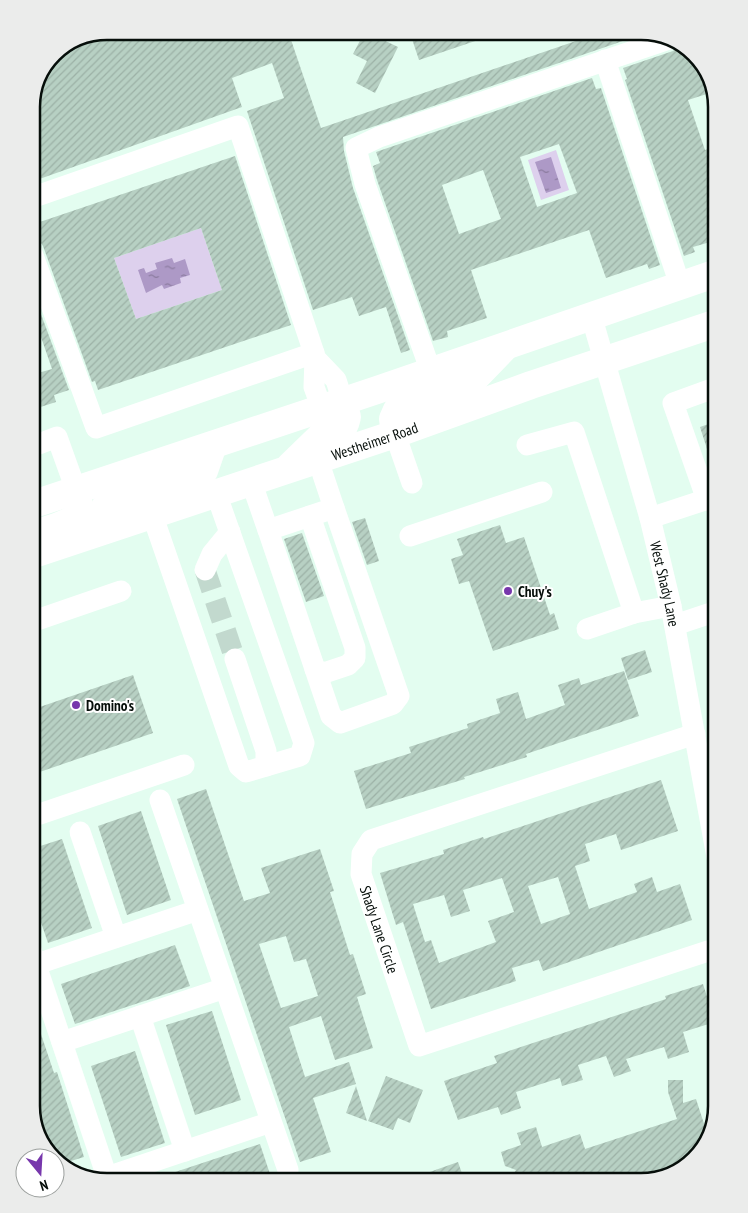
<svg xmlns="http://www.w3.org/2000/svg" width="748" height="1213" font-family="'PT Sans Narrow',sans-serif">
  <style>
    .green { fill: #ddd0ed }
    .water { fill: url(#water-ripples) }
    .building { fill: url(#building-hatch); fill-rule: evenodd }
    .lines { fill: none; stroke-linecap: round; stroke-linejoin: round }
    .minor-tunnel { stroke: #c2d9ce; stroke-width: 21; stroke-dasharray: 21 11; stroke-linecap: butt }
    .minor { stroke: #fff; stroke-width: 21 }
    .major { stroke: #fff; stroke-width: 28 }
    .poi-dot { fill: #7737ac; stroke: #fff; stroke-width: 2 }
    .labels { text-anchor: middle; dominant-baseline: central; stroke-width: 4; stroke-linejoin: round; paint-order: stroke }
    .street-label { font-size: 15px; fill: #060e0a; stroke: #fff }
    .poi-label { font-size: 15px; font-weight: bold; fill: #060e0a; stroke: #fff; text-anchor: start }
    .rim { fill: none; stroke: #060e0a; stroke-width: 2.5 }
  </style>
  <defs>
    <pattern id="water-ripples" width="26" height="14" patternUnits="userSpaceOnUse" patternTransform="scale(1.25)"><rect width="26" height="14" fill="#ad99c6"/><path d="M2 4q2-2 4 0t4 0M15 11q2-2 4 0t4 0" fill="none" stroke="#8b7b9f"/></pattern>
    <pattern id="building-hatch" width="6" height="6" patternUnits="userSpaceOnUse" patternTransform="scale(1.25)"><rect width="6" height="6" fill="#b7d0c3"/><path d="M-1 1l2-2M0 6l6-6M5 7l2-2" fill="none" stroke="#9cb1a6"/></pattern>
  </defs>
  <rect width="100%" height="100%" fill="#e3fdf0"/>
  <!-- green -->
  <path class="green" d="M556 150 569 190 541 200 528 160Z
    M201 228 222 290 136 319 114 258Z"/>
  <!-- water -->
  <path class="water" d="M551 157 561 188 546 193 535 162Z
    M172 258 174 263 185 259 190 275 180 278 181 283 164 289 162 285 146 293 138 270 144 268 146 273 157 269 155 263Z"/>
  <!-- building -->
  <path class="building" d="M107 31H288L321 128 605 31 649 32 343 137 344 151 353 188 410 350 401 353 386 307 359 316 352 297 313 310 247 111 284 98 272 63 232 78 242 107 31 182V102L54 53Z
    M365 31 398 47 375 93 356 83 367 61 353 54Z
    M434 31H496V34L419 60 412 39Z
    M681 43 709 73 713 92 688 100 705 150 717 146V240L693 247 695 252 684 256 625 80 627 79 623 68 673 51Z
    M592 78 596 89 601 88 660 265 649 269 647 264 606 278 589 230 471 270 487 318 447 331 448 337 433 341 377 180 373 166 380 163 376 152ZM559 144 577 193 537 207 520 157ZM483 170 501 219 459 234 442 185Z
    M235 156 291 325 98 390 95 381 92 382 43 246 39 240 31 238V225ZM201 228 222 290 136 319 114 258Z
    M31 287 69 390 54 395 56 402 31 410V375L52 369 31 308Z
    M717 421V470L714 471 700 427Z
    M365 518 379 561 367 565 352 522Z
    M500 525 506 543 524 537 550 615 554 613 559 629 493 651 469 581 459 584 451 559 463 555 457 539Z
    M302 533 324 596 306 602 284 539Z
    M645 650 652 672 628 680 621 658Z
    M624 671 639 716 526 754 527 757 464 777 465 779 366 809 354 771 411 753 409 747 468 728 467 724 500 713 496 699 518 692 526 719 565 705 558 685 579 678 581 685Z
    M133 675 153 733 31 775V710Z
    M661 780 678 831 621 850 616 834 585 844 590 861 575 866 589 909 637 892 634 884 652 877 657 892 680 884 692 920 543 971 539 960 512 968 516 981 431 1009 403 922 396 925 380 873 444 854 443 850 483 837 484 839ZM558 877 570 914 541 924 528 886ZM502 878 514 912 488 921 496 942 439 963 431 940 425 942 413 904 444 895 451 917 470 911 463 890Z
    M206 789 244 901 270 893 261 868 320 849 334 891 330 892 350 955 353 954 366 994 357 997 373 1048 335 1060 321 1016 289 1027 305 1077 349 1062 356 1084 313 1098 331 1152 300 1162 177 799ZM286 936 294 962 306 959 318 996 281 1008 259 944Z
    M141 811 171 900 127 915 98 826Z
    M62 839 92 928 48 943 31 893V849Z
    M175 945 190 986 75 1024 61 984Z
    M703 984 715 1022 683 1032 689 1052 668 1059 664 1047 626 1059 631 1071 614 1077 606 1056 578 1065 583 1080 562 1086 560 1078 516 1092 521 1108 501 1115 498 1107 458 1120 444 1081 497 1063 494 1056 666 999 665 996Z
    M212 1011 241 1100 195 1115 166 1025Z
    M31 1013H34L54 1073 57 1072 84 1157 61 1164 42 1143 31 1106Z
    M135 1051 165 1143 121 1157 91 1066Z
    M386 1076 423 1090 410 1123 398 1118 393 1130 368 1121Z
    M668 1080H683V1103L696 1099 708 1136 704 1148 675 1174H673L671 1168 631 1182H508L516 1170 505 1166 501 1152 521 1145 517 1133 536 1127 542 1147 580 1134 585 1149 677 1119 668 1092Z
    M356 1086 367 1121 346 1113Z
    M260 1144 270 1174 247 1182H154V1179Z
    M458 1162 465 1182H408L407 1180Z"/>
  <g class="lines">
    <!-- minor-tunnel -->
    <path class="minor-tunnel" d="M205 570 235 659"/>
    <!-- minor -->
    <g class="minor">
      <path d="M605 60 680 285"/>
      <path d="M31 198 238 126 314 353"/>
      <path d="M31 250 96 428 314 353 315 358 336 380 343 402"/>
      <path id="s1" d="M591 315 650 518 671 606 717 857"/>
      <path d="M315 358 314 387 322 409"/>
      <path d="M431 372 365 184 356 148 379 137 669 39"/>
      <path d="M395 434 412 483"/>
      <path d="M527 445 574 432 634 613"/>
      <path d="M31 447 57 437 76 490"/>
      <path d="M251 481 268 530 334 508 318 460"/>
      <path d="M707 500 673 403 717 387"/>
      <path d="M152 514 239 766 246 772 300 756 304 743 216 493"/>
      <path d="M650 518 717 496"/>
      <path d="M268 530 315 669 324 673 348 665 355 658V648L310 516"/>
      <path d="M410 536 542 492"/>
      <path d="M205 570 212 554 230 532"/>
      <path d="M31 622 121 591"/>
      <path d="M675 625 717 611"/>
      <path d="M587 629 634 613 671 606"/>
      <path d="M235 659 266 751V766"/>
      <path d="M315 669 331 716 340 723 393 704 399 696 334 508"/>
      <path id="s2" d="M695 734 371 840 362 854 361 874 419 1046 708 951 717 950"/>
      <path d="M160 800 288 1170"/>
      <path d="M31 817 184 765"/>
      <path d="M80 832 116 937"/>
      <path d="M31 950 107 1177"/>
      <path d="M31 966 198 910"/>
      <path d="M140 1016 185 1151"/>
      <path d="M62 1042 225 988"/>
      <path d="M98 1180 271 1122"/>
    </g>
    <!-- major -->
    <g class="major">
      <path d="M395 434 393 419 397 410 407 403 475 378 503 349"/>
      <path d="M290 466 322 435 339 429 345 424 347 417 343 402"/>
      <path d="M31 505 377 390 717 273"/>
      <path d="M100 531V515L107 504 204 471 213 445"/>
      <path d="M31 535C41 532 75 523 78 514 81 508 77 497 76 490"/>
      <path id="s3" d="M31 555 395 434 531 385 717 323"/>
    </g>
  </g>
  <!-- markers -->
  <g class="poi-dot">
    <circle cx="508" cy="591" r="5"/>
    <circle cx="76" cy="705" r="5"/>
  </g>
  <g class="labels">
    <!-- street labels -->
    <g class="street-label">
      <text stroke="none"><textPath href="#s3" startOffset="362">Westheimer Road</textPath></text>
      <text stroke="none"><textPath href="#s1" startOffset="279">West Shady Lane</textPath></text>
      <text stroke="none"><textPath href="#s2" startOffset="436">Shady Lane Circle</textPath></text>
    </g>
    <!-- poi labels -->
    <g class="poi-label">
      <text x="518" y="591">Chuy's</text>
      <text x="86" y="705">Domino's</text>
    </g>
  </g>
  <!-- crop -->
  <path d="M0 0H748V1213H0ZM107 40H641A67 67 0 0 1 708 107V1106A67 67 0 0 1 641 1173H107A67 67 0 0 1 40 1106V107A67 67 0 0 1 107 40Z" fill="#ebeceb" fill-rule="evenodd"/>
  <path class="rim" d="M107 40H641A67 67 0 0 1 708 107V1106A67 67 0 0 1 641 1173H107A67 67 0 0 1 40 1106V107A67 67 0 0 1 107 40Z"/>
  <!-- north arrow -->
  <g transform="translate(40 1173) rotate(162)"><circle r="24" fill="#ffffff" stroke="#9b9f9d"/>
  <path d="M0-4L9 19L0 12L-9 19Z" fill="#7737ac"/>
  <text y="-8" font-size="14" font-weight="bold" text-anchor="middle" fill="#060e0a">N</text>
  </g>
</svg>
